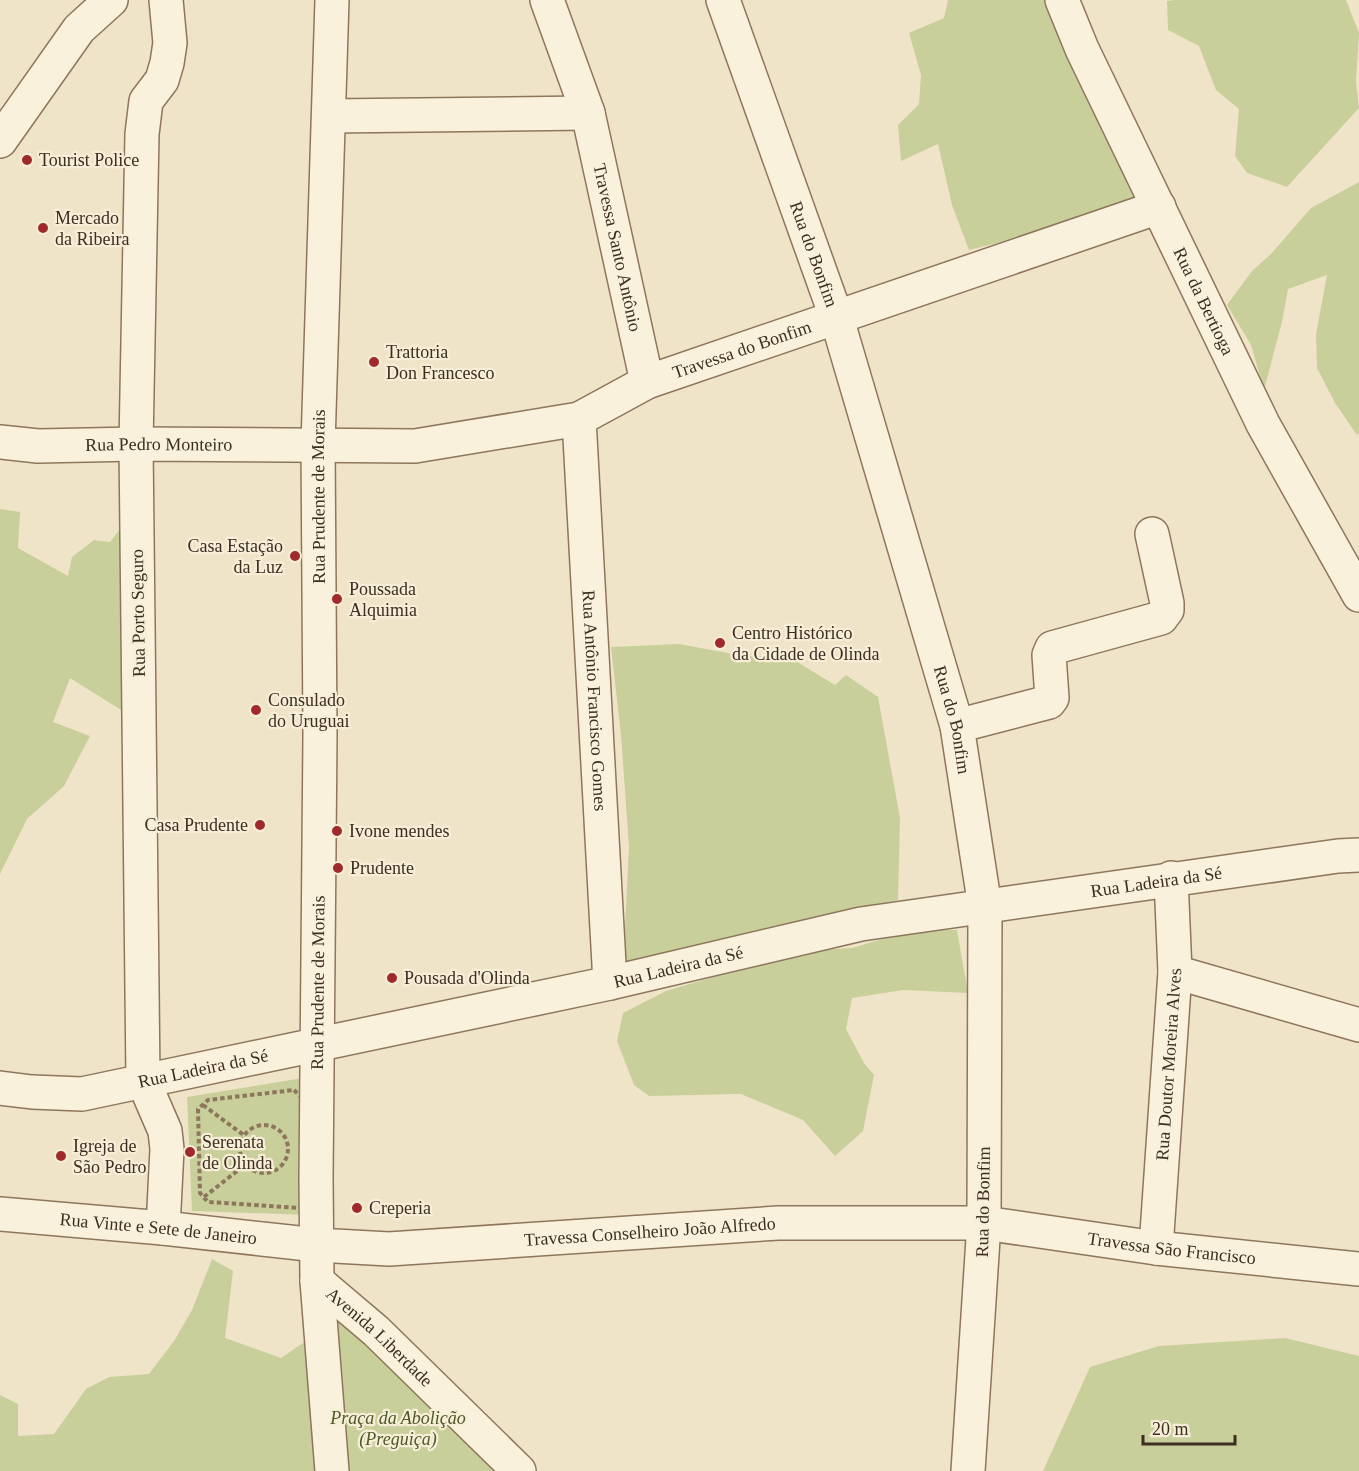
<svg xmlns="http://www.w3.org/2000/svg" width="1359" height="1471" font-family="Georgia,serif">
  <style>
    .green { fill: #c9cf9b }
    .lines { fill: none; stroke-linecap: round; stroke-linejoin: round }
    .minor-casing { stroke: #8d765c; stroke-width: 36 }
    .path { stroke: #8d765c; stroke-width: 4; stroke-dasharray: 4.5 3; stroke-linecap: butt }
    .minor { stroke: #faf1dc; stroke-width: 33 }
    .poi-dot { fill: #9e2a2b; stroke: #f7eed8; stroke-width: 2 }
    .labels { text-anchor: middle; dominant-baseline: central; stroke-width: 4.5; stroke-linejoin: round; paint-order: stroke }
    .poi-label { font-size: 18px; fill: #3d2e20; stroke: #f7eed8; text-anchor: start }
    .street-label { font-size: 18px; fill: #3d2e20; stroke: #f7eed8 }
    .park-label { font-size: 18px; font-style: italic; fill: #4d5a26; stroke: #f7eed8 }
  </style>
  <rect width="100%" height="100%" fill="#f0e4c8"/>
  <!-- green -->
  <path class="green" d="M948 0H1045L1137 196 1022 237 969 250 952 205 938 144 901 161 898 125 919 104 921 75 909 33 944 18Z
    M1174 0H1346L1359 33 1356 81 1359 108 1287 187 1247 173 1235 156 1239 109 1216 90 1199 46 1168 30 1167 1Z
    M1359 182V433L1357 435 1335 403 1317 368 1316 334 1327 275 1288 289 1282 322 1264 390 1251 345 1227 305 1252 271 1271 254 1311 208Z
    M0 509 20 512 18 548 68 576 72 557 94 540 110 542 127 520 126 713 70 678 53 722 90 736 64 786 27 819 0 874Z
    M679 644 744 656 789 657 835 685 846 675 878 697 900 818 898 900 623 967 629 847 621 735 611 647Z
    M925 930H957L968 993 903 990 852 998 846 1029 864 1063 874 1075 863 1131 835 1156 803 1120 741 1094 649 1096 634 1085 617 1041 623 1013 666 991 801 951 852 948 896 935Z
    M309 1077V1215L192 1211 187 1097Z
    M212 1259 233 1271 225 1338 281 1358 343 1316 500 1471H0V1395L18 1404V1436L54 1434 86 1389 109 1377 149 1374 174 1341 192 1310Z
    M1285 1338 1359 1356V1471H1043L1090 1367 1159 1346Z"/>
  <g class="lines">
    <!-- minor casing -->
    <g class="minor-casing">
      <g id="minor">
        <path id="s1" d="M547 0 588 113 647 382"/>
        <path id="s2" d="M723 0 837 319 957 726 985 907 984 1223 968 1471"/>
        <path id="s3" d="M1062 0 1082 49 1263 424 1359 595"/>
        <path d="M329 116 588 113"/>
        <path d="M0 141 79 29 111 0"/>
        <path id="s4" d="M579 419 610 983"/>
        <path id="s5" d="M0 442 38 446 136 444 415 446 579 419 647 382 1159 207"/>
        <path d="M957 726 1049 702 1052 698 1049 655 1052 648 1161 618 1167 610V603L1152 534"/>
        <path d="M1175 972 1359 1025"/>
        <path id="s6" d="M0 1088 32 1092 82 1094 610 983 861 924 1338 856 1359 855"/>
        <path id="s7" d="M0 1214 163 1228 317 1245 389 1249 778 1223H984L1156 1248 1359 1269"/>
        <path d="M163 1228 167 1149 165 1131 143 1080 136 444 142 134 146 101 162 80 167 63 170 43 166 0"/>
        <path id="s8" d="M1156 1248 1175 972 1171 878"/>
        <path id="s9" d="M317 1281 376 1331 519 1471"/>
        <path id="s10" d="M332 1471 317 1281 316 1179 320 735 318 444 332 0"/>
      </g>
    </g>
    <!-- path -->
    <path class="path" d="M294 1090 304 1100 305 1200 300 1208 208 1202 200 1193 198 1109 208 1100Z
      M203 1105 245 1136
      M240 1149a24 24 0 1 1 48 0a24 24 0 1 1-48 0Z
      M204 1197 246 1164"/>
    <!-- minor -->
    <use href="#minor" class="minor"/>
  </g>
  <!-- markers -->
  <g class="poi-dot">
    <circle cx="27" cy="160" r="6"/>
    <circle cx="43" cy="228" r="6"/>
    <circle cx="374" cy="362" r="6"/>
    <circle cx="295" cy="556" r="6"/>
    <circle cx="337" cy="599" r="6"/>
    <circle cx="720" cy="643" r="6"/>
    <circle cx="256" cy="710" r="6"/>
    <circle cx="260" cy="825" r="6"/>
    <circle cx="337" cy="831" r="6"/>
    <circle cx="338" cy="868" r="6"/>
    <circle cx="392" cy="978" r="6"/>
    <circle cx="190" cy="1152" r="6"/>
    <circle cx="61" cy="1156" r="6"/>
    <circle cx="357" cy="1208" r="6"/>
  </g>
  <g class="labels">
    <!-- poi labels -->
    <g class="poi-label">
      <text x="39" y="160">Tourist Police</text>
      <text x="55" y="218">Mercado<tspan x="55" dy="21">da Ribeira</tspan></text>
      <text x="386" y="352">Trattoria<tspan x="386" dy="21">Don Francesco</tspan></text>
      <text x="283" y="546" text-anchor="end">Casa Estação<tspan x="283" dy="21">da Luz</tspan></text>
      <text x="349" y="589">Poussada<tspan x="349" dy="21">Alquimia</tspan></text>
      <text x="732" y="633">Centro Histórico<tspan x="732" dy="21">da Cidade de Olinda</tspan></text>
      <text x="268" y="700">Consulado<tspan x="268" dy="21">do Uruguai</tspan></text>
      <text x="248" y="825" text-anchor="end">Casa Prudente</text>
      <text x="349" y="831">Ivone mendes</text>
      <text x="350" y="868">Prudente</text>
      <text x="404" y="978">Pousada d'Olinda</text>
      <text x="202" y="1142">Serenata<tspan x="202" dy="21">de Olinda</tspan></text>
      <text x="73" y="1146">Igreja de<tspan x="73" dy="21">São Pedro</tspan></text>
      <text x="369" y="1208">Creperia</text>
    </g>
    <!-- street labels -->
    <g class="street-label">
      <text stroke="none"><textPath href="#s1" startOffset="258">Travessa Santo Antônio</textPath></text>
      <text stroke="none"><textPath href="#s2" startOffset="270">Rua do Bonfim</textPath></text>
      <text stroke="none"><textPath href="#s3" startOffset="333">Rua da Bertioga</textPath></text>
      <text stroke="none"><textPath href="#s5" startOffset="759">Travessa do Bonfim</textPath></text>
      <text stroke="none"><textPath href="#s5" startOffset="159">Rua Pedro Monteiro</textPath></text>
      <text stroke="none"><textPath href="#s10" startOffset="975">Rua Prudente de Morais</textPath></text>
      <text transform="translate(138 613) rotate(-91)">Rua Porto Seguro</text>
      <text stroke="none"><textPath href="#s4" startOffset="282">Rua Antônio Francisco Gomes</textPath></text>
      <text stroke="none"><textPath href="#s2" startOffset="756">Rua do Bonfim</textPath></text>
      <text stroke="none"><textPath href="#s6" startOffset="1178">Rua Ladeira da Sé</textPath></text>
      <text stroke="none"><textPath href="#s6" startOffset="692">Rua Ladeira da Sé</textPath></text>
      <text stroke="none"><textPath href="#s10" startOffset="489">Rua Prudente de Morais</textPath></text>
      <text stroke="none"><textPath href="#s8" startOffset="184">Rua Doutor Moreira Alves</textPath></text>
      <text stroke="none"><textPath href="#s6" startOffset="206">Rua Ladeira da Sé</textPath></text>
      <text transform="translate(983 1202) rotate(-89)">Rua do Bonfim</text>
      <text stroke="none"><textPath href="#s7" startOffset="159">Rua Vinte e Sete de Janeiro</textPath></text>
      <text stroke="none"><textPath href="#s7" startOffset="652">Travessa Conselheiro João Alfredo</textPath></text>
      <text stroke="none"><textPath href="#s7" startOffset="1176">Travessa São Francisco</textPath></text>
      <text stroke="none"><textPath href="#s9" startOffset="84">Avenida Liberdade</textPath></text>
    </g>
    <!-- park labels -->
    <g class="park-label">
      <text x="398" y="1418">Praça da Abolição<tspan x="398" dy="21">(Preguiça)</tspan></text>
    </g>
  </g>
  <!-- scale -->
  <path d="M1143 1435v9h92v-9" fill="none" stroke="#3d2e20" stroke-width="3"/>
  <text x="1152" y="1435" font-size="18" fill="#3d2e20" stroke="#f7eed8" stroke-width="4.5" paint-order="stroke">20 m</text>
</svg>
